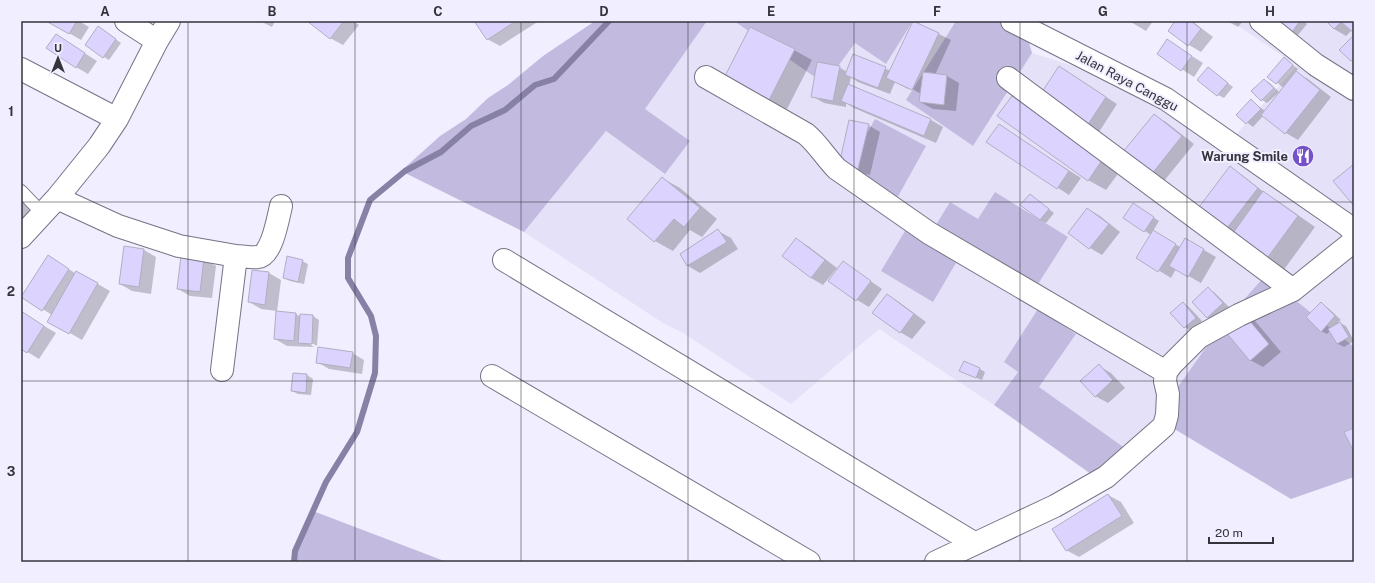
<svg xmlns="http://www.w3.org/2000/svg" width="1375" height="583" font-family="'Public Sans',sans-serif">
  <style>
    .built { fill: #e5e1f8 }
    .green { fill: #c2bbdf }
    .shadow { fill: #0003 }
    .lines { fill: none; stroke-linecap: round; stroke-linejoin: round }
    .stream { stroke: #8881a6; stroke-width: 6 }
    .building { fill: #dcd4fe; stroke: #b1aec2 }
    .lane-casing { stroke: #767385; stroke-width: 14 }
    .street-casing { stroke: #767385; stroke-width: 24 }
    .secondary-casing { stroke: #767385; stroke-width: 24 }
    .lane { stroke: #fff; stroke-width: 12 }
    .street { stroke: #fff; stroke-width: 22 }
    .secondary { stroke: #fff; stroke-width: 22 }
    .grid { fill: none; stroke: #35343c; stroke-width: 1; stroke-opacity: 0.55 }
    .labels { text-anchor: middle; dominant-baseline: central; stroke-width: 4; stroke-linejoin: round; paint-order: stroke }
    .street-label { font-size: 13px; fill: #35343c; stroke: #f1eeff }
    .poi-label { font-size: 13px; font-weight: bold; fill: #35343c; stroke: #f1eeff; text-anchor: end }
    .neatline { fill: none; stroke: #35343c; stroke-width: 1.5 }
    .grid-label { font-size: 13px; text-anchor: middle; font-weight: bold; fill: #35343c }
  </style>
  <rect width="100%" height="100%" fill="#f1eeff"/>
  <!-- built -->
  <path class="built" d="M707 21H734L792 61 855 42 886 64 913 21H956L907 100 973 146 1032 53 1111 78 1233 138 1297 66 1234 23 1236 21H1354V347L1338 335 1156 418 1129 451 1039 387 1076 334 1004 361 1018 372 994 405 879 329 791 404 683 333 663 323 524 232 606 131 665 174 690 141 644 109Z"/>
  <!-- green -->
  <path class="green" d="M595 21H707L645 109 690 141 665 174 606 131 524 232 401 171 440 136 466 119 488 98 508 85 543 56Z
    M734 21H913L886 64 855 43 825 84Z
    M956 21H1017L1024 25 1032 53 973 146 906 100Z
    M875 119 926 146 891 209 840 182Z
    M995 192 1068 237 1031 295 963 251 933 302 881 271 911 221 931 233 950 202 978 219Z
    M1265 276 1354 347V477L1291 499 1156 418 1224 322Z
    M1038 309 1076 334 1039 387 1129 451 1105 484 994 405 1018 372 1004 362Z
    M313 511 447 562H291Z"/>
  <!-- shadow -->
  <path class="shadow" d="M48 21H79L89 27 81 40Z
    M260 21H275L272 27Z
    M309 21H353L359 25 343 45 330 38Z
    M476 21H539L500 46 487 39Z
    M1129 21H1153L1146 31Z
    M1176 21H1192L1213 37 1201 52 1189 45 1169 31Z
    M1227 21H1243L1238 27Z
    M1278 21H1303L1307 24 1298 35Z
    M1327 21H1354V32L1352 30 1346 36 1334 29Z
    M914 22 951 40 935 75 947 76 959 83 956 111 933 109 920 102 921 94 909 87 908 89 895 82 890 94 858 82 851 77 849 86 931 120 943 127 936 143 854 108 846 103V107L824 103 812 96 839 67 847 72 854 56 891 71Z
    M104 31 121 43 109 60 104 57Z
    M56 35 97 61 88 74 76 67Z
    M1168 41 1203 63 1194 77 1158 54Z
    M794 50 812 60 787 109 743 87Z
    M1285 58 1298 69 1295 72 1308 79 1331 97 1298 140 1286 133 1263 116 1253 127 1237 115 1251 100 1265 111 1279 94 1278 93 1267 103 1262 100 1265 80 1270 83 1280 93 1284 88 1269 77Z
    M1060 67 1117 104 1099 132 1087 125Z
    M1208 68 1233 87 1224 98 1218 95Z
    M1354 70V84L1348 79Z
    M1013 97 1030 107 1120 171 1106 190 1088 180Z
    M1154 115 1166 122 1194 144 1164 181 1151 174Z
    M868 125 880 132 870 175 852 171Z
    M1010 133 1081 178 1069 195 987 142Z
    M1230 168 1242 175 1269 196 1281 203 1315 227 1283 271 1225 231Z
    M662 178 680 188 717 219 702 237 690 230 673 251 655 241Z
    M1030 195 1054 213 1046 223 1040 220Z
    M21 198 34 208 24 220 21 218Z
    M1139 208 1159 221 1153 231 1180 247 1185 239 1216 257 1201 283 1176 269 1171 278 1137 257 1151 235 1145 231Z
    M1088 209 1100 216 1120 232 1102 255 1090 248Z
    M718 231 731 238 738 249 700 273 688 266 681 254Z
    M796 239 808 246 837 268 823 285 811 278Z
    M125 247 144 250 156 257 151 294 132 291 120 284Z
    M204 259 216 266 212 298 190 296 178 289Z
    M302 261 308 264 304 284 290 281 284 278Z
    M843 262 882 289 869 307 857 300Z
    M60 264 75 273 77 272 110 291 82 340 49 321 52 315 22 296Z
    M269 273 281 280 277 312 296 314 301 317 313 316 319 320 317 346 308 341 307 342 314 347 287 346 275 339 277 311 261 309 249 302Z
    M1208 289 1214 292 1229 307 1214 321 1208 318 1194 302Z
    M887 295 899 302 926 322 912 339 900 332Z
    M1183 303 1189 307 1202 321 1191 331 1185 327 1172 313Z
    M1321 303 1327 307 1341 320 1338 322 1346 326 1354 341 1344 347 1338 344 1330 331 1327 334 1321 331Z
    M21 312 56 333 39 359 21 348Z
    M1244 315 1256 322 1281 352 1263 367 1250 360Z
    M352 353 364 360 362 374 329 369 317 362Z
    M1099 366 1111 373 1125 388 1108 403 1095 396Z
    M980 369 985 372 982 380 966 374Z
    M307 375 313 379 311 395 298 394 292 391Z
    M1108 495 1121 502 1134 523 1079 557 1066 550Z"/>
  <g class="lines">
    <!-- stream -->
    <path class="stream" d="M294 562 295 551 326 482 357 432 375 373 376 336 371 316 348 278V258L370 200 405 171 441 152 471 126 505 110 535 85 554 79 609 21"/>
  </g>
  <!-- building -->
  <path class="building" d="M46 21H77L69 34Z
    M307 21H344L330 39Z
    M474 21H516L487 40Z
    M913 21 939 33 912 90 886 78Z
    M1175 21H1191L1201 29 1188 46 1168 31Z
    M1277 21H1300L1292 32Z
    M1326 21H1354V33L1341 22 1334 29Z
    M98 26 116 39 103 58 85 45Z
    M750 27 795 49 769 100 724 78Z
    M56 34 85 53 76 68 46 48Z
    M1354 35V58L1351 61 1339 50Z
    M1167 39 1192 56 1181 71 1157 54Z
    M853 54 886 67 878 88 845 75Z
    M1284 57 1293 65 1276 84 1267 77Z
    M817 62 840 66 833 101 811 97Z
    M1059 66 1106 97 1087 126 1040 95Z
    M1208 67 1228 83 1217 96 1197 80Z
    M1296 71 1320 90 1285 134 1261 115Z
    M923 72 947 75 944 105 919 102Z
    M1264 79 1274 88 1261 101 1251 91Z
    M848 84 931 119 924 136 841 101Z
    M1012 96 1102 160 1088 181 997 116Z
    M1251 99 1261 109 1246 124 1236 115Z
    M1154 114 1182 136 1151 175 1122 153Z
    M849 120 869 124 858 169 839 165Z
    M999 124 1069 171 1057 189 986 142Z
    M1354 164V206L1333 181Z
    M1230 166 1258 188 1224 232 1196 211Z
    M662 177 700 208 684 227 674 219 654 242 627 219Z
    M1263 191 1298 216 1265 261 1231 236Z
    M1030 194 1049 209 1040 220 1020 205Z
    M1133 203 1154 217 1144 232 1123 218Z
    M1087 208 1109 224 1089 249 1068 233Z
    M718 229 727 242 687 266 680 254Z
    M1153 230 1176 244 1158 272 1136 258Z
    M796 238 825 260 811 278 782 256Z
    M1185 238 1204 249 1188 277 1169 266Z
    M124 246 144 249 139 287 119 284Z
    M48 255 69 269 42 311 21 297Z
    M181 256 204 258 200 292 177 289Z
    M287 256 303 260 298 282 283 278Z
    M843 261 871 281 856 301 828 281Z
    M252 270 269 272 265 305 248 302Z
    M76 271 98 283 69 334 47 322Z
    M1208 287 1223 303 1207 318 1192 302Z
    M887 294 914 314 900 333 872 313Z
    M1183 302 1196 318 1184 328 1170 313Z
    M1321 302 1335 316 1321 332 1306 317Z
    M21 311 44 326 27 353 21 349Z
    M276 311 296 313 294 341 274 339Z
    M300 314 313 315 312 344 298 343Z
    M1244 314 1269 344 1250 361 1224 330Z
    M1340 322 1349 337 1337 344 1328 329Z
    M318 347 353 352 350 368 316 363Z
    M964 361 980 368 976 378 959 371Z
    M1099 364 1113 380 1095 397 1080 381Z
    M293 373 307 374 306 393 291 391Z
    M1354 428V452L1344 432Z
    M1108 494 1122 516 1066 551 1052 529Z"/>
  <g class="lines">
    <!-- lane casing -->
    <g class="lane-casing">
      <path id="lane" d="M21 191 43 214"/>
    </g>
    <!-- street casing -->
    <g class="street-casing">
      <path id="street" d="M126 21 157 41
        M1261 21 1316 65 1354 89
        M21 69 117 119
        M706 77 806 134C818 144 826 158 837 169L929 233 1166 372
        M1008 78 1293 290
        M57 198 118 226 179 246 236 256 222 370
        M21 237 57 198 99 146 117 119 157 41 169 21
        M236 256C243 256 251 258 258 257 272 256 278 218 281 206
        M504 260 974 543
        M492 376 809 562
        M936 562 1055 506 1106 477 1164 426 1167 415 1168 394 1165 381 1166 372 1172 364 1199 337 1239 315 1293 290 1354 241"/>
    </g>
    <!-- secondary casing -->
    <g class="secondary-casing">
      <path id="secondary" d="M1012 21 1166 99 1347 225 1354 232"/>
    </g>
    <!-- lane -->
    <use href="#lane" class="lane"/>
    <!-- street -->
    <use href="#street" class="street"/>
    <!-- secondary -->
    <use href="#secondary" class="secondary"/>
  </g>
  <!-- grid -->
  <path class="grid" d="M188 21V562M355 21V562M521 21V562M688 21V562M854 21V562M1020 21V562M1187 21V562M21 202H1354M21 381H1354"/>
  <!-- icons -->
  <defs>
    <g id="restaurant-disc" transform="scale(1.15)"><circle r="9.5" fill="#7650c9" stroke="#f1eeff"/><path d="M-5-6h1v4h1v-4h1v4h1v-4h1v5L-1.5 .5V6h-2V.5L-5-1ZM5-6V6H3V1.5H1.5Q1.5-4 5-6Z" fill="#fff"/></g>
  </defs>
  <g fill-rule="evenodd">
    <use href="#restaurant-disc" x="1303" y="156"/>
  </g>
  <g class="labels">
    <!-- street labels -->
    <g class="street-label">
      <text transform="translate(1127 81) rotate(28)">Jalan Raya Canggu</text>
    </g>
    <!-- poi labels -->
    <g class="poi-label">
      <text x="1288" y="156">Warung Smile</text>
    </g>
  </g>
  <!-- border -->
  <rect width="1375" height="583" fill="none" stroke="#f1eeff" stroke-width="44"/>
  <!-- north arrow -->
  <g transform="translate(58 58)" stroke="#f1eeff" stroke-width="3" paint-order="stroke">
  <path d="M0-3L7 15L0 10L-7 15Z" fill="#35343c"/>
  <text y="-6" font-size="11" font-weight="bold" text-anchor="middle" fill="#35343c">U</text>
  </g>
  <!-- scale -->
  <path d="M1209 537v6h64v-6" fill="none" stroke="#35343c" stroke-width="2"/>
  <text x="1215" y="537" font-size="12" fill="#35343c" stroke="#f1eeff" stroke-width="3" paint-order="stroke">20 m</text>
  <rect x="22" y="22" width="1331" height="539" class="neatline"/>
  <g class="grid-label">
    <text x="105" y="16">A</text>
    <text x="272" y="16">B</text>
    <text x="438" y="16">C</text>
    <text x="604" y="16">D</text>
    <text x="771" y="16">E</text>
    <text x="937" y="16">F</text>
    <text x="1103" y="16">G</text>
    <text x="1270" y="16">H</text>
    <text x="11" y="116">1</text>
    <text x="11" y="296">2</text>
    <text x="11" y="476">3</text>
  </g>
</svg>
